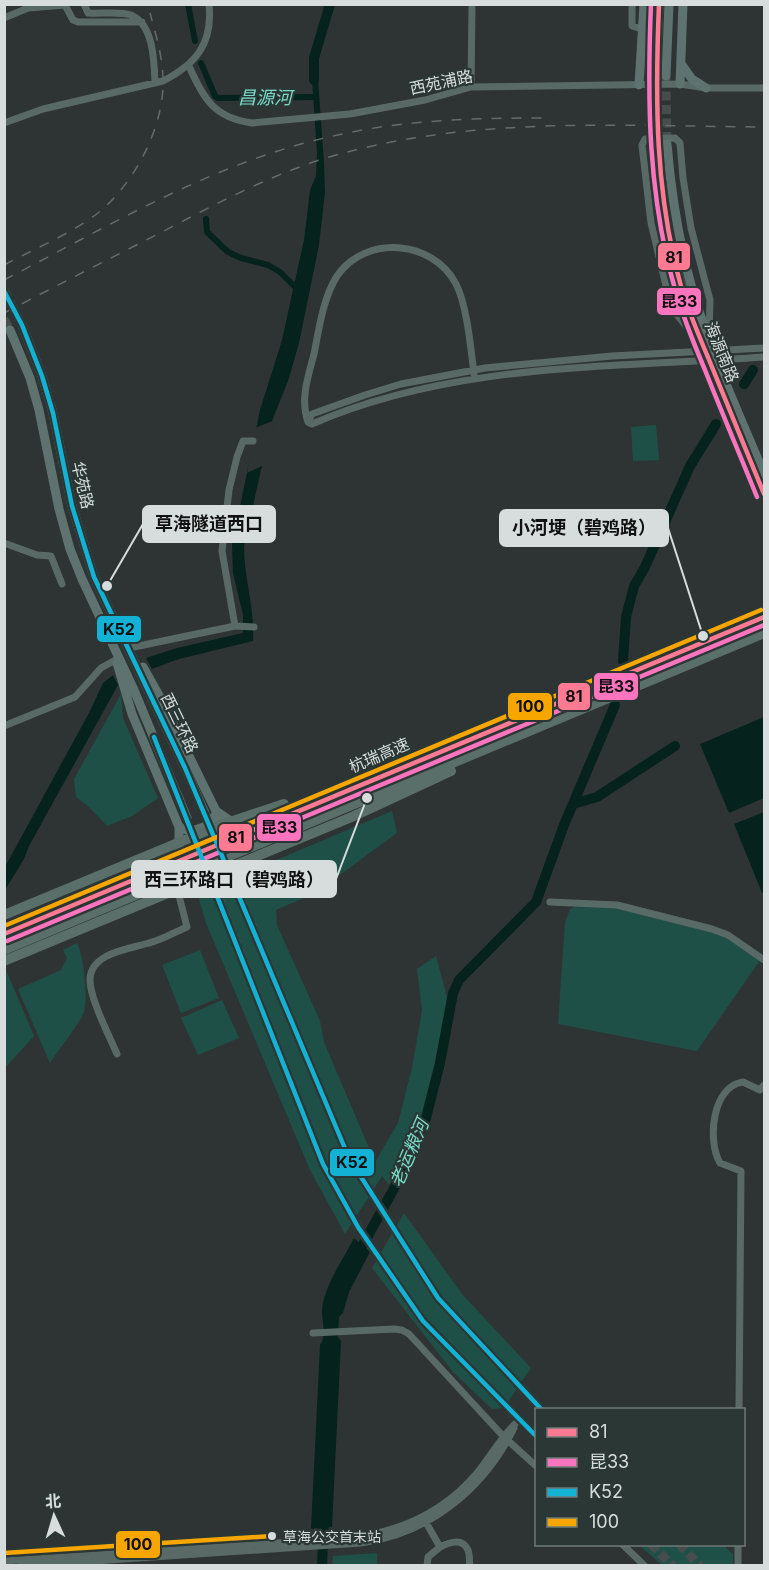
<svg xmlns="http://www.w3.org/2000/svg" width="769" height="1570" font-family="Inter,'Noto Sans SC',sans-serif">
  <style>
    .green { fill: #1e5048 }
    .water { fill: #05221d }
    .pier { fill: #2e3433 }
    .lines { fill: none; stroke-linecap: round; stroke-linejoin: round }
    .canal { stroke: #05221d; stroke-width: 6 }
    .river { stroke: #05221d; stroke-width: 10 }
    .major-tunnel { stroke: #474d4c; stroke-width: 9; stroke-dasharray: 9 4.5; stroke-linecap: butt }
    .minor { stroke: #596a66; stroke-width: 7 }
    .major { stroke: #5e736f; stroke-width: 9 }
    .highway { stroke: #5a6f6a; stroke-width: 10 }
    .rail { stroke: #626c6a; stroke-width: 1.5; stroke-dasharray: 10 10; stroke-linecap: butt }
    .highway-bridge { stroke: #5a6f6a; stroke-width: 10 }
    .bus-1-casing { stroke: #2b3734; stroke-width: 9 }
    .bus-2-casing { stroke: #2b3734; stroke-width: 9 }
    .bus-3-casing { stroke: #2b3734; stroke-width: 9 }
    .bus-4-casing { stroke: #2b3734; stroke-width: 9 }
    .bus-1 { stroke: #fe7a93; stroke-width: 4.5 }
    .bus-2 { stroke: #fc73be; stroke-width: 4.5 }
    .bus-3 { stroke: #13b2d5; stroke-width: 4.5 }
    .bus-4 { stroke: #f7a600; stroke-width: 4.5 }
    .bus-dot { fill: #d6dddc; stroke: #2b3734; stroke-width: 2 }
    .labels { text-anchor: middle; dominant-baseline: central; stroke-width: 4.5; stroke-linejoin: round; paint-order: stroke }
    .bus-label { font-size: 14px; fill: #d6dddc; stroke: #2b3734; text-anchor: start }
    .street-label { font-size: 16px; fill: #d6dddc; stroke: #2b3734 }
    .water-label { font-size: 18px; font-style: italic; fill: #7adac8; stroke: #2b3734 }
    .leader { fill: none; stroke: #d6dddc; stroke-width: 2 }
    .callout-dot { fill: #d6dddc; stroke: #2b3734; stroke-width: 2 }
    .callout { fill: #d6dddc; stroke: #d6dddc; stroke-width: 2 }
    .callout-label { font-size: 18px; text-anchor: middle; font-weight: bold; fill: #111 }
    .line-badge { stroke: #2b3734; stroke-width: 2 }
    .pale-badge-label { font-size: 16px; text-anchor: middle; font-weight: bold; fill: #111 }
  </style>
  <rect width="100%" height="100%" fill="#2e3433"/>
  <!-- green -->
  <path class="green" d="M656 425 659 460 633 461 631 427Z
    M121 694 123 718 158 798 132 816 107 826 90 808 76 797 74 779Z
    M392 811 397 833 315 893 276 910 277 925 320 1021 324 1042 375 1162 398 1123 412 1068 422 1010 417 969 436 956 449 1005 422 1118 389 1185 382 1176 345 1234 310 1170 206 923 197 892 260 867Z
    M580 904 621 908 712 930 733 940 760 960 697 1051 558 1024 565 922 570 909Z
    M77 943C84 956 88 998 84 1012 80 1023 57 1052 50 1063L18 989 61 970 67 958 63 950Z
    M200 950 219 998 181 1013 162 965Z
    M6 970 34 1036 5 1068 4 971Z
    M222 1000 239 1038 198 1055 181 1018Z
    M404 1213 462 1294 531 1368 504 1408 492 1409 453 1372 372 1268Z
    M639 1545H723L733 1554V1565H662Z
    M377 1553V1565L332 1566 333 1556Z"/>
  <!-- water -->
  <path class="water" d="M317 65 324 163 325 192 319 245 299 343 288 381 272 421 244 546C244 578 255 609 253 641L179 659 152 669 146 658 177 648 243 633V615L233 573 232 545 260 410 282 340 304 240 310 190 316 176 317 153 311 66Z
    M113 675 118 685 29 846 24 859 5 890V867L90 711 103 683Z
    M764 717V798L729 813 700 744Z
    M764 812V892L762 893 734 824Z
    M354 1238 370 1252 349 1292 343 1313 339 1317 338 1337 341 1341 332 1527 311 1529 320 1345C327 1335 322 1322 322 1312 322 1289 344 1258 354 1238Z"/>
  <!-- pier -->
  <path class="pier" d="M275 420 264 465 247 473 255 428Z"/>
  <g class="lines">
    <!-- canal -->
    <path class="canal" d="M188 4 195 41
      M201 63 215 96 218 98 314 97
      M206 219 207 232 228 252 241 258 268 265 280 272 299 291"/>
    <!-- river -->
    <path class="river" d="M314 80V58L330 4
      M744 384 753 370
      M623 661 626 617 634 586 645 567 690 466 716 424
      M573 804 597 797 675 746
      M356 1257 396 1185 426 1118 440 1063 453 993 459 980 536 902 564 825 615 705
      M322 1566 324 1516"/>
    <!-- major-tunnel -->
    <path class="major-tunnel" d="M656 76 657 145
      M666 78 667 144
      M4 290 22 325
      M4 319 10 330
      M204 811 349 1158 438 1298 542 1410
      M199 848 323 1164 358 1227 423 1321 536 1436
      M651 1544 673 1566
      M679 1544 700 1566"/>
    <!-- minor -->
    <path class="minor" d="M84 4 88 13C100 14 120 11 131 15 154 25 154 61 155 83
      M632 4V26L642 29
      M4 18 28 8 65 5 73 20 78 22H142
      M189 66C203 98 214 118 252 123L350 114 425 100 471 87 680 84 706 88H764
      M471 87 472 4
      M4 123 43 109 163 81C196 64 213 44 209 4
      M698 341 674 311 667 290 651 223 642 145 645 139 675 138 680 143 683 178 691 228 710 300 709 338
      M764 348 612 356 485 368 401 384 365 395 312 414 308 422 312 424C454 362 613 368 764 357
      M308 422C300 399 308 377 314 354 319 329 323 298 337 276 366 234 433 240 456 284 467 305 471 350 474 374
      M4 543 37 555 51 556 62 584
      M235 626 254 627
      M129 648 235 626 222 551 229 490 237 457 243 441H253
      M4 726 75 697 101 668 119 658
      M550 902 617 905 712 929 728 935 764 960
      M117 1054C109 1035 90 999 90 980 90 953 129 949 149 943 162 940 175 932 187 927L177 888
      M313 1333 394 1329 402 1330 409 1334 503 1436 536 1466
      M739 1410 741 1171 720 1163C707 1141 712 1086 743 1082L760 1090 764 1085
      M424 1519 440 1547 428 1557 427 1566
      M622 1544 645 1566
      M738 1544V1566
      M440 1547C448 1543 462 1537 468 1550 470 1555 469 1560 470 1566
      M4 1561 338 1539C392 1535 441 1516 477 1473 491 1456 501 1437 517 1422
      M21 1566 361 1543C429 1534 484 1489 514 1428"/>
    <!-- major -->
    <path class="major" d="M682 65 692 79 706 88
      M656 76 659 4
      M666 76 669 4
      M680 84 683 4
      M639 85 644 4
      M667 144C672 204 682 263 702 320 719 372 743 423 764 474
      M657 145C661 191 666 237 680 281 701 354 735 424 764 494
      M22 325 42 376 53 413 72 506 94 577 185 768 204 811
      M10 330 30 378 39 410 59 509 70 549 82 579 134 690 187 818
      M117 663 132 714 179 827V848
      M143 667 161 699 216 811 235 824
      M179 827C192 834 211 828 216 813
      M199 848 213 857 217 836 216 811"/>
    <!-- highway -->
    <path class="highway" d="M700 654 764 627
      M4 934 764 617
      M4 944 60 921"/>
    <!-- rail -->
    <path class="rail" d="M4 265C34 249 66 236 94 216 132 188 164 129 163 81 163 58 156 35 150 13
      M4 280C109 226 213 163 329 137 399 120 471 118 542 118
      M4 313C56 286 107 260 158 234 216 204 273 173 336 155 475 116 622 126 764 127"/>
    <!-- highway-bridge -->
    <path class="highway-bridge" d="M4 915 221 825 284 804
      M4 927 764 611
      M4 950 764 633
      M4 961 354 816 451 771"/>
    <!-- bus-1 casing -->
    <g class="bus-1-casing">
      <path id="bus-1" d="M659 4C655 99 655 194 681 286 689 314 701 340 712 367 729 409 747 452 764 494
        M4 934 764 617"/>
    </g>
    <!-- bus-2 casing -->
    <g class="bus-2-casing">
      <path id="bus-2" d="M651 4C647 100 648 196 675 289 683 317 694 344 705 370 722 413 740 455 757 497
        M7 941 764 625"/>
    </g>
    <!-- bus-3 casing -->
    <g class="bus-3-casing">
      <path id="bus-3" d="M4 291 22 325 42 376 53 413 72 506 94 577 185 768 349 1158 438 1298 542 1410
        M154 737 323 1164 358 1227 423 1321 536 1436"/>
    </g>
    <!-- bus-4 casing -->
    <g class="bus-4-casing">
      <path id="bus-4" d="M4 926 761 610
        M4 1553 272 1536"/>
    </g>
    <!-- bus-1 -->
    <use href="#bus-1" class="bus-1"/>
    <!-- bus-2 -->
    <use href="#bus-2" class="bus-2"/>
    <!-- bus-3 -->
    <use href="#bus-3" class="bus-3"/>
    <!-- bus-4 -->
    <use href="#bus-4" class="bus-4"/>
  </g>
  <!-- markers -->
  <circle class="bus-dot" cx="272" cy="1536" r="5"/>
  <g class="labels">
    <!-- bus labels -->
    <g class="bus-label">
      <text x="283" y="1536">草海公交首末站</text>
    </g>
    <!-- street labels -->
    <g class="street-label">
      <text transform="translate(441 82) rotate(-12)">西苑浦路</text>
      <text transform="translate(722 352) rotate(68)">海源南路</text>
      <text transform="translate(83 485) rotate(77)">华苑路</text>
      <text transform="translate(180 723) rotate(64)">西三环路</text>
      <text transform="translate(379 755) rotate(-23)">杭瑞高速</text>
    </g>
    <!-- water labels -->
    <g class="water-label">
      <text x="265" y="97">昌源河</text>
      <text transform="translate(409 1153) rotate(-67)">老运粮河</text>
    </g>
  </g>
  <!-- callouts -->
  <path class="leader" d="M107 586L143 524M703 636L668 528M367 798L336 879"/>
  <g class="callout-dot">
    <circle cx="107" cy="586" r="6"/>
    <circle cx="703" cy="636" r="6"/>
    <circle cx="367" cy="798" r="6"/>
  </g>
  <g class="callout">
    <rect x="143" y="506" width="132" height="36" rx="6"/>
    <rect x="500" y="510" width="168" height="36" rx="6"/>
    <rect x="132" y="861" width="204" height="36" rx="6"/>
  </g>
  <g class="callout-label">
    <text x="209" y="530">草海隧道西口</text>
    <text x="584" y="534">小河埂（碧鸡路）</text>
    <text x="234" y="886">西三环路口（碧鸡路）</text>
  </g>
  <g class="line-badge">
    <rect x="657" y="242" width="34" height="29" rx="6" fill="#fe7a93"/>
    <rect x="656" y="287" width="46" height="29" rx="6" fill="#fc73be"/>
    <rect x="96" y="615" width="46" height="28" rx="6" fill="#13b2d5"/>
    <rect x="593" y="672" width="46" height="29" rx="6" fill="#fc73be"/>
    <rect x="557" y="682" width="34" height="29" rx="6" fill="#fe7a93"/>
    <rect x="507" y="692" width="46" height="29" rx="6" fill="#f7a600"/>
    <rect x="256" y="813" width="46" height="29" rx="6" fill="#fc73be"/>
    <rect x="218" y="823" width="35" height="29" rx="6" fill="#fe7a93"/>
    <rect x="329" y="1148" width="46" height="29" rx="6" fill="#13b2d5"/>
    <rect x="115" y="1530" width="46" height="29" rx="6" fill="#f7a600"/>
  </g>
  <g class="pale-badge-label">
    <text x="674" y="263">81</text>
    <text x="679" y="307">昆33</text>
    <text x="119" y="635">K52</text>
    <text x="616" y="692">昆33</text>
    <text x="574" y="702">81</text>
    <text x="530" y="712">100</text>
    <text x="279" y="833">昆33</text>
    <text x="236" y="843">81</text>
    <text x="352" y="1168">K52</text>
    <text x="138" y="1550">100</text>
  </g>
  <!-- border -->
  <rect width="769" height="1570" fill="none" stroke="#d6dddc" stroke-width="12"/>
  <!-- legend -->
  <rect x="535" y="1408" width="210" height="138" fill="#2b3734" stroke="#6f7977" stroke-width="1.5"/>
  <rect x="547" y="1428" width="30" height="9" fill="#fe7a93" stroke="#6f7977" stroke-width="1.5"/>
  <text x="589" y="1438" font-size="18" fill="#d6dddc">81</text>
  <rect x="547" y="1458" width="30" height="9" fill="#fc73be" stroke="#6f7977" stroke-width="1.5"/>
  <text x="589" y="1468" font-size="18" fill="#d6dddc">昆33</text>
  <rect x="547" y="1488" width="30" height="9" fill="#13b2d5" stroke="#6f7977" stroke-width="1.5"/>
  <text x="589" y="1498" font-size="18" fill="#d6dddc">K52</text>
  <rect x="547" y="1518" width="30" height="9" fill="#f7a600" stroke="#6f7977" stroke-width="1.5"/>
  <text x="589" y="1528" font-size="18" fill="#d6dddc">100</text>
  <!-- north arrow -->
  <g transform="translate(54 1516) rotate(356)" stroke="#2b3734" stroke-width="4.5" paint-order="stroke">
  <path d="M0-4.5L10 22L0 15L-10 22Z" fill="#d6dddc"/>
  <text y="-9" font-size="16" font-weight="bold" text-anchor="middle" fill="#d6dddc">北</text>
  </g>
</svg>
